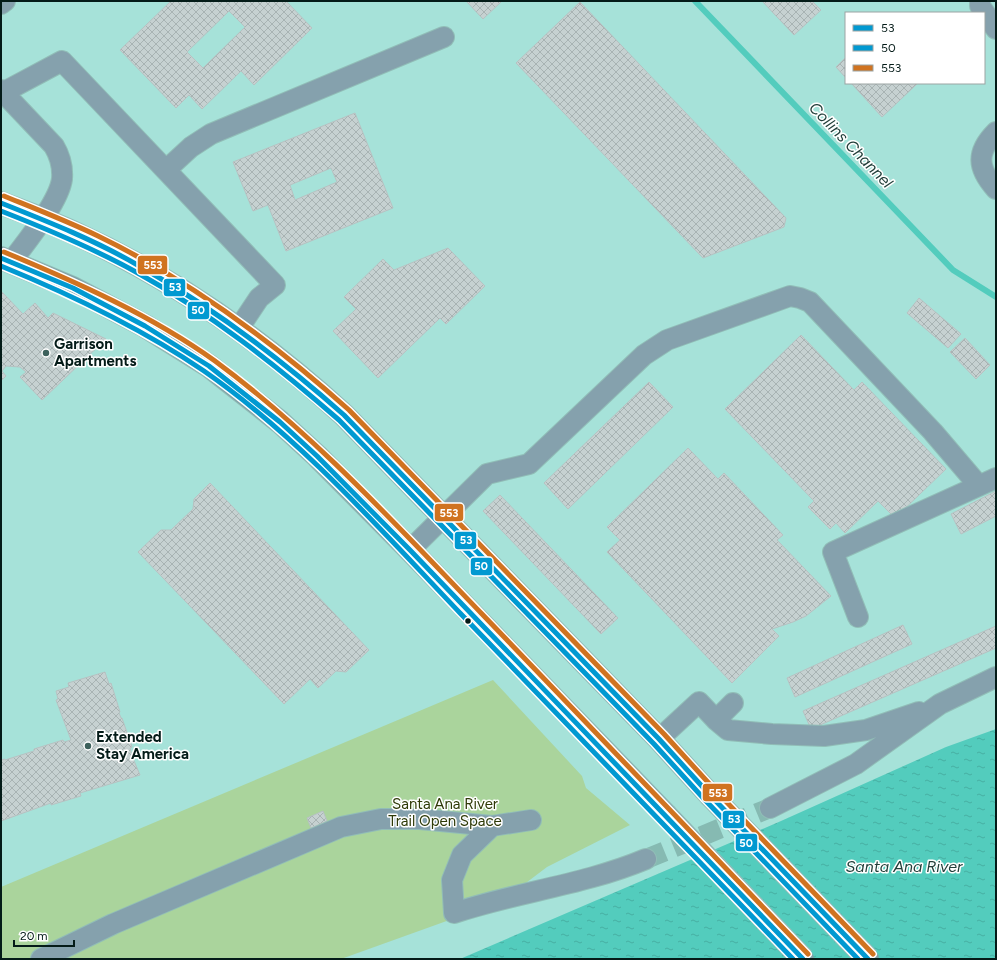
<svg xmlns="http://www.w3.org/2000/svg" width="997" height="960" font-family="Figtree,sans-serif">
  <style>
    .park { fill: #aad49c }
    .water { fill: url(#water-ripples) }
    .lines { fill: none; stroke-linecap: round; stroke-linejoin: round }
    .stream { stroke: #53ccbd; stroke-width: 6 }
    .building { fill: url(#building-cross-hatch); stroke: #b7c2c2; fill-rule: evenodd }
    .minor-tunnel { stroke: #86bab2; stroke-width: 20; stroke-dasharray: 20 10; stroke-linecap: butt }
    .minor-casing { stroke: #91bdb7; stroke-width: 22 }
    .major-casing { stroke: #91bdb7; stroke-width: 24 }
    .minor { stroke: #85a1ad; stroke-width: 20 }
    .major { stroke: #7fa1a7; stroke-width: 22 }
    .major-bridge-casing { stroke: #91bdb7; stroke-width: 24; stroke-linecap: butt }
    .major-bridge { stroke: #7fa1a7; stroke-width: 22 }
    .bus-1-casing { stroke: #fff; stroke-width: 8 }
    .bus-2-casing { stroke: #fff; stroke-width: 8 }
    .bus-3-casing { stroke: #fff; stroke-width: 8 }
    .bus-1 { stroke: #0199d1; stroke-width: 5 }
    .bus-2 { stroke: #0199d1; stroke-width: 5 }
    .bus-3 { stroke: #d07320; stroke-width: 5 }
    .poi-dot { fill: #3d615c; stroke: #fff; stroke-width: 1.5 }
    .bus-dot { fill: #041b18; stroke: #fff; stroke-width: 1.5 }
    .labels { text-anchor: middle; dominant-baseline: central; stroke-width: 3; stroke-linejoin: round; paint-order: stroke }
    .poi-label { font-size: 15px; font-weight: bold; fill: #041b18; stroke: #fff; text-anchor: start }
    .park-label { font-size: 15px; fill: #2e3a07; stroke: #fff }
    .water-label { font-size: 16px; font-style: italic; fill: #223f3a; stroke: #fff }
    .line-badge { stroke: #fff; stroke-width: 1.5 }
    .badge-label { font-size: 11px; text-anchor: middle; font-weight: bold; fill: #fff }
  </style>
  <defs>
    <pattern id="water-ripples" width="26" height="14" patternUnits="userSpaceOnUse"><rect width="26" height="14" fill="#53ccbd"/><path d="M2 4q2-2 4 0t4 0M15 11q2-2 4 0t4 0" fill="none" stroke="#47afa2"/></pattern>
    <pattern id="building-cross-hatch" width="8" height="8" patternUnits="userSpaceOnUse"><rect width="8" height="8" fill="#c6d1d1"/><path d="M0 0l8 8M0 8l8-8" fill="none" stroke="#a8b3b3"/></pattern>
  </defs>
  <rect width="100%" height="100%" fill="#a6e2d9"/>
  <!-- park -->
  <path class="park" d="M493 680 582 776 586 788 630 825 547 867 494 907 455 918 341 959H1V887Z"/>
  <!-- water -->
  <path class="water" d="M996 729V959H460L781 821 946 747Z"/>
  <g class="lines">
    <!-- stream -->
    <path class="stream" d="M695 1 953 270 996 297"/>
  </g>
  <!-- building -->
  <path class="building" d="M171 1H286L312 28 254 85 241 71 202 109 189 95 176 108 120 50ZM229 11 245 27 203 68 187 52Z
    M466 1H502L483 19Z
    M762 1H812L821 10 794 35Z
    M580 2 786 218 784 227 703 258 516 63Z
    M846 57V78L836 67Z
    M851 83H918L882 117Z
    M355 113 393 208 286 251 268 205 253 211 233 162ZM331 168 337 182 295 200 290 185Z
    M448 248 485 286 446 324 440 318 378 378 333 331 356 309 344 297 383 259 394 270Z
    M1 291 23 314 35 303 48 318 53 313 106 339 42 400 20 377 26 372 20 367 6 366 2 371 6 376 1 381Z
    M919 298 961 334 948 348 907 313Z
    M801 335 854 390 862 382 946 469 895 518 878 501 845 533 836 523 830 529 808 507 814 501 725 409Z
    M965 338 990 365 976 379 950 352Z
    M649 382 673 407 568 509 544 483Z
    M688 448 718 479 724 473 783 535 777 540 831 596 806 616 793 622 772 629 779 636 732 683 607 552 620 540 607 527Z
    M210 483 369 650 346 672 336 671 318 688 310 679 284 704 138 552 161 530H171L193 509 194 499Z
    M996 491V516L961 534 951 514Z
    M500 495 618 618 601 634 483 511Z
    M903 625 912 644 795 697 787 678Z
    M996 626V648L811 729 803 711Z
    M105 672 109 684 111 683 120 712 119 713 121 718H122L132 747 130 748 132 756 140 775 80 793 81 796 51 805V803L1 821V760L5 759V760L34 751V749L63 740 64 742 71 740 56 700 58 699 56 691 69 687 68 683Z
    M323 811 327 821 311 828 307 818Z"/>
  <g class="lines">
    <!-- minor-tunnel -->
    <path class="minor-tunnel" d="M646 859 770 808"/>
    <!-- minor casing -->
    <g class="minor-casing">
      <path id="minor" d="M980 1V6L996 29
        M1 4 5 1
        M1 90 54 146C60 156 63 166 62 179 59 202 26 242 12 261
        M4 92 62 61 275 285 259 298 239 328
        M996 132C976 152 977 168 996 189
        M166 170 191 147 211 134 444 37
        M410 550 487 474 529 464 644 355 667 340 790 296 800 298 810 302 933 432 979 486
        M858 617 833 552 996 478
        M716 720 728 730 772 734 824 736 866 730 919 712
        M659 739 699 702 716 720 733 703
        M770 808 856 764 940 704 996 677
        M492 826 462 855 452 880 454 913C517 892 584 885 646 859
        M41 959 113 924 341 827 381 819H420L492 826 531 820"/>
    </g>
    <!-- major casing -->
    <g class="major-casing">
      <path id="major" d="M1 203C132 250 242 322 344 415L659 739 710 795
        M1 258 73 288 145 326 209 366 280 422 317 456 410 550 665 814"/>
    </g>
    <!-- minor -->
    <use href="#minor" class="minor"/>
    <!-- major -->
    <use href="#major" class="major"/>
    <!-- major-bridge casing -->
    <g class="major-bridge-casing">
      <path id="major-bridge" d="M710 795 868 959
        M665 814 803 959"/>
    </g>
    <!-- major-bridge -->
    <use href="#major-bridge" class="major-bridge"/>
    <!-- bus-1 casing -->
    <g class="bus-1-casing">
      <path id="bus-1" d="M1 203C49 222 97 241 141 267 215 309 281 359 344 415L659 739 710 795 868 959
        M1 258 73 288 145 326 209 366 280 422 317 456 410 550 803 959"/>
    </g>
    <!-- bus-2 casing -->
    <g class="bus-2-casing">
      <path id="bus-2" d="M1 211C47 229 93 248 136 272 210 313 276 365 339 420L654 744 705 800 858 959
        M1 266C72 295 141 328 204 371 299 437 381 530 460 613 571 728 682 844 793 959"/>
    </g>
    <!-- bus-3 casing -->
    <g class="bus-3-casing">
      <path id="bus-3" d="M4 196C36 209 67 221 98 236 191 281 273 342 349 410L664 734 715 790 873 954
        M4 252C76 282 151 315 215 361 314 434 397 526 482 614 590 728 699 841 808 954"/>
    </g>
    <!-- bus-1 -->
    <use href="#bus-1" class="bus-1"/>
    <!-- bus-2 -->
    <use href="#bus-2" class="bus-2"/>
    <!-- bus-3 -->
    <use href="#bus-3" class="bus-3"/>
  </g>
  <!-- markers -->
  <g class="poi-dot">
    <circle cx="46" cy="353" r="4"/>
    <circle cx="88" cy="746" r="4"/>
  </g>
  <circle class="bus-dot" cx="468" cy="621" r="3.5"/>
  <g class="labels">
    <!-- poi labels -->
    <g class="poi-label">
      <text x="54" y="344">Garrison<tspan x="54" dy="17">Apartments</tspan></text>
      <text x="96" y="737">Extended<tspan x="96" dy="17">Stay America</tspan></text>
    </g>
    <!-- park labels -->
    <g class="park-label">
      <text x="445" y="804">Santa Ana River<tspan x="445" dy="17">Trail Open Space</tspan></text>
    </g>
    <!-- water labels -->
    <g class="water-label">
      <text transform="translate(851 145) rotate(46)">Collins Channel</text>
      <text x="904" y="866">Santa Ana River</text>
    </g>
  </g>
  <g class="line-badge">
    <rect x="137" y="255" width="31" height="20" rx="4" fill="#d07320"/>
    <rect x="163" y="278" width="23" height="19" rx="4" fill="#0199d1"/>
    <rect x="187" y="301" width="23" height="19" rx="4" fill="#0199d1"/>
    <rect x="434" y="503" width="30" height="19" rx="4" fill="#d07320"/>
    <rect x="454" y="531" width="23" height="19" rx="4" fill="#0199d1"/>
    <rect x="470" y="557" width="23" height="19" rx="4" fill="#0199d1"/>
    <rect x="702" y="783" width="31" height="19" rx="4" fill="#d07320"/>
    <rect x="722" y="810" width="23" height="19" rx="4" fill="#0199d1"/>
    <rect x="735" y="833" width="23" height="19" rx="4" fill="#0199d1"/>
  </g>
  <g class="badge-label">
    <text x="153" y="269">553</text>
    <text x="175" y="291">53</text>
    <text x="198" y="314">50</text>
    <text x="449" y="517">553</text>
    <text x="466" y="544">53</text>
    <text x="481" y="570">50</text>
    <text x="718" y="797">553</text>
    <text x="734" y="823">53</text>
    <text x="746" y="847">50</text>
  </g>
  <!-- border -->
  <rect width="997" height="960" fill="none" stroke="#041b18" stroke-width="4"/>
  <!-- legend -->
  <rect x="845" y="12" width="140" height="72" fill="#ffffff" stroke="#9ba4a3"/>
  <rect x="853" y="25" width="20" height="6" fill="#0199d1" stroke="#9ba4a3"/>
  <text x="881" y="32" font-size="12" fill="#041b18">53</text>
  <rect x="853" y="45" width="20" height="6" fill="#0199d1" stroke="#9ba4a3"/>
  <text x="881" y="52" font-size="12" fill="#041b18">50</text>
  <rect x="853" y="65" width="20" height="6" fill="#d07320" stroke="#9ba4a3"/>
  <text x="881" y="72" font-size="12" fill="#041b18">553</text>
  <!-- scale -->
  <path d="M14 940v6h60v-6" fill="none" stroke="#041b18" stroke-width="2"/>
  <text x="20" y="940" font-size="12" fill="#041b18" stroke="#ffffff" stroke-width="3" paint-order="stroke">20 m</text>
</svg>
